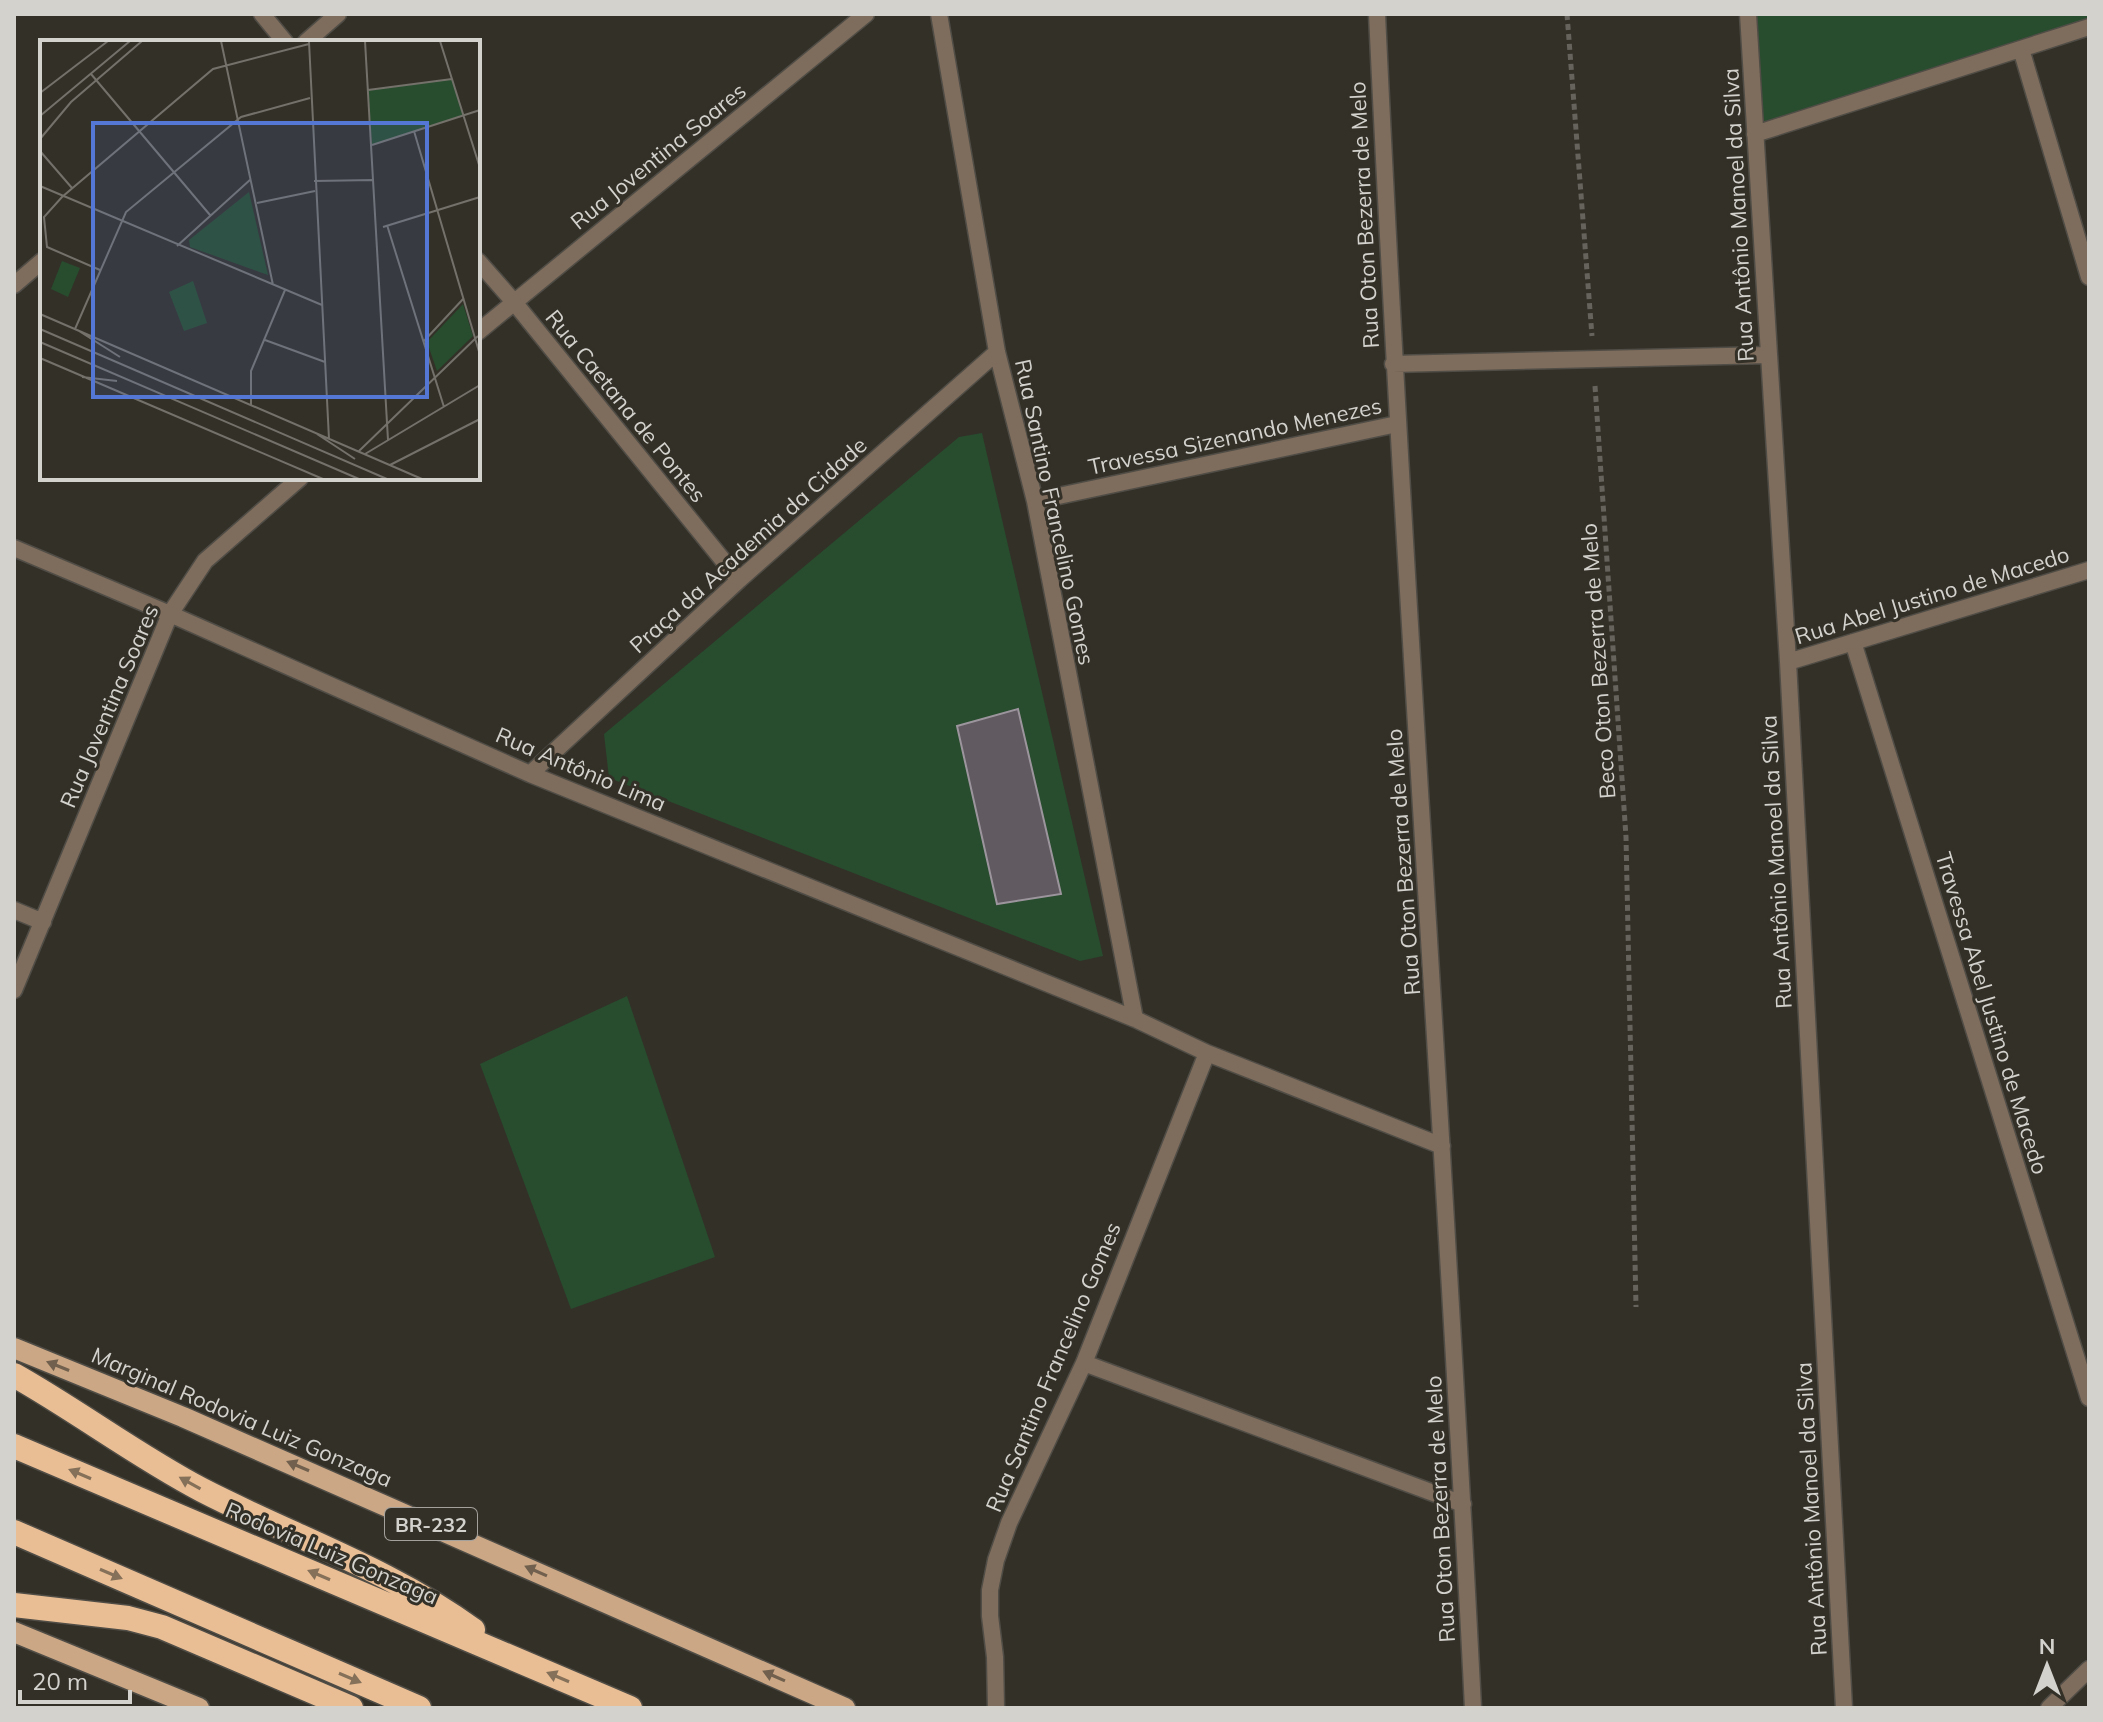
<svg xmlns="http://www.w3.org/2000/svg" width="2103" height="1722" font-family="Mulish,sans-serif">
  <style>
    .green { fill: #284c2e }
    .building { fill: #615a61; stroke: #9c959d; stroke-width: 2 }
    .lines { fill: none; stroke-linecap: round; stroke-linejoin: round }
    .street-casing { stroke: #504d46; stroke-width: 19 }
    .primary-casing { stroke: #504d46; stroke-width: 23 }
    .highway-casing { stroke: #504d46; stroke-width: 27 }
    .path { stroke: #65635c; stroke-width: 5; stroke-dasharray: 6 4; stroke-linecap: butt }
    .street { stroke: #7e6c5c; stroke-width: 16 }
    .primary { stroke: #cba785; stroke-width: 20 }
    .highway { stroke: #eabe94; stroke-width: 24 }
    .oneway { fill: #70604d }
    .oneway2 { fill: #857059 }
    .labels { text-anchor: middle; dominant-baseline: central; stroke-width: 6; stroke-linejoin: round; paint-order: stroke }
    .shield { fill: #333028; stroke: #a4a19c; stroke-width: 2 }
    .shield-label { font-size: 20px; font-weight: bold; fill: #d4d2cd }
    .street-label { font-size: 22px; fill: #d4d2cd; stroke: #333028 }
    .inset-road { fill: none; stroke: #73716a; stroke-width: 2 }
    .view { fill: #5476d5; fill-opacity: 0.15; stroke: #5476d5; stroke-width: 4 }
    .inset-edge { fill: none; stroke: #d4d2cd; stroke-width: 4 }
  </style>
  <rect width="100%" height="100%" fill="#333028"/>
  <!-- green -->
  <path class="green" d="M1748 14H2089V27L1755 134Z
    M982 433 1103 956 1080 961 609 778 604 734 959 437Z
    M627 996 715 1257 571 1309 480 1064Z"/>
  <!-- building -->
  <path class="building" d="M1018 709 1061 894 997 904 957 726Z"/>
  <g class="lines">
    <!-- street casing -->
    <g class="street-casing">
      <path id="street" d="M262 14 285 42
        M939 14 997 352 1035 501 1135 1019
        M1377 14C1403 579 1445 1143 1473 1708
        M1748 14 1788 662 1844 1708
        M306 42 338 14
        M2021 49 2089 277
        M1755 134 2089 27
        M478 261 514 302 739 580
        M14 285 42 261
        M478 332 866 14
        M1393 364 1768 355
        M1035 501 1397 424
        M14 548 170 614 530 774 1135 1019 1207 1053 1442 1146
        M1853 642 2089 1398
        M1788 662 2089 570
        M530 774 739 580 997 352
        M14 910 43 922
        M14 990 170 614 205 561 300 478
        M1084 1363 1463 1504
        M996 1708 995 1657 990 1616V1590L996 1560 1009 1523 1084 1363 1207 1053
        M2049 1708 2089 1669"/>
    </g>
    <!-- primary casing -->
    <g class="primary-casing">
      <path id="primary" d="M14 1348 183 1417 845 1708
        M14 1632 199 1708"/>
    </g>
    <!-- highway casing -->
    <g class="highway-casing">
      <path id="highway" d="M14 1375C78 1411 137 1456 202 1490 293 1537 390 1569 473 1630
        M14 1446 630 1708
        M14 1532 419 1708
        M14 1605 128 1618 162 1627 351 1708"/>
    </g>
    <!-- path -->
    <path class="path" d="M1567 14 1592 336
      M1595 386 1626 837 1636 1307"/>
    <!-- street -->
    <use href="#street" class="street"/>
    <!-- primary -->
    <use href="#primary" class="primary"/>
    <!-- highway -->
    <use href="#highway" class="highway"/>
  </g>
  <!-- one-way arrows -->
  <defs><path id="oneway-solid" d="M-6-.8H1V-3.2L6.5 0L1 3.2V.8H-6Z" transform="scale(2)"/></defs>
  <g class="oneway">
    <use href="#oneway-solid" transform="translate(58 1366) rotate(-158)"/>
    <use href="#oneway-solid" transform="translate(298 1466) rotate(-157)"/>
    <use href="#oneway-solid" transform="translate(536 1571) rotate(-156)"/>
    <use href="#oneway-solid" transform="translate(774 1676) rotate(-156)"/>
  </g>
  <g class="oneway2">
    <use href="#oneway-solid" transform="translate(80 1474) rotate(-157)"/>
    <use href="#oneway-solid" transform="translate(190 1483) rotate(-151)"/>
    <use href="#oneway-solid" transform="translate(111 1574) rotate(23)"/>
    <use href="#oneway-solid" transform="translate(319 1575) rotate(-157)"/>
    <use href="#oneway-solid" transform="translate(558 1677) rotate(-157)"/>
    <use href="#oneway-solid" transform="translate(350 1678) rotate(23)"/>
  </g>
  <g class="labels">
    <!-- shield labels -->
    <rect class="shield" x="385" y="1508" width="92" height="32" rx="6"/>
    <g class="shield-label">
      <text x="431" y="1524">BR-232</text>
    </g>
    <!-- street labels -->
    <g class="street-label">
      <text transform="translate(658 156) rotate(-39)">Rua Joventina Soares</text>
      <text transform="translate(1364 215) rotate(-93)">Rua Oton Bezerra de Melo</text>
      <text transform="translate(1738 215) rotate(-93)">Rua Antônio Manoel da Silva</text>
      <text transform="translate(626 406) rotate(51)">Rua Caetana de Pontes</text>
      <text transform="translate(1235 436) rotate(-12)">Travessa Sizenando Menezes</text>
      <text transform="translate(1055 512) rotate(78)">Rua Santino Francelino Gomes</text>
      <text transform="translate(748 545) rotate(-42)">Praça da Academia da Cidade</text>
      <text transform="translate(1932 595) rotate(-17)">Rua Abel Justino de Macedo</text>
      <text transform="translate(1598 661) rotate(-94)">Beco Oton Bezerra de Melo</text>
      <text transform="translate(109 706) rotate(-67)">Rua Joventina Soares</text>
      <text transform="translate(581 769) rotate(23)">Rua Antônio Lima</text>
      <text transform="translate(1403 862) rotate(-94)">Rua Oton Bezerra de Melo</text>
      <text transform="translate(1776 862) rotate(-93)">Rua Antônio Manoel da Silva</text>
      <text transform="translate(1992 1013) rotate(73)">Travessa Abel Justino de Macedo</text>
      <text transform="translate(1053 1367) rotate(-67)">Rua Santino Francelino Gomes</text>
      <text transform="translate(242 1417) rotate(23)">Marginal Rodovia Luiz Gonzaga</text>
      <text transform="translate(1440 1509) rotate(-93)">Rua Oton Bezerra de Melo</text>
      <text transform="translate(1811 1509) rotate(-93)">Rua Antônio Manoel da Silva</text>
      <text transform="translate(332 1553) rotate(23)">Rodovia Luiz Gonzaga</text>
    </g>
  </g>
  <!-- overview -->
  <g transform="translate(40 40)">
    <rect width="440" height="440" fill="#333028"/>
    <path d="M412 39 423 75 332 105 328 50ZM209 152 228 235 150 207 149 200ZM22 221 40 228 28 257 11 249ZM153 241 167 283 144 291 129 252ZM423 264 433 296 397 331 387 302Z" fill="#284c2e"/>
    <path class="inset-road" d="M181 1 233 245M325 1 348 400M400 1 440 128M269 2 289 399M51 34 170 175M328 50 412 39M0 53 68 1M0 76 90 1M374 91 440 315M0 99 31 62 102 1M332 105 440 70M0 111 32 148M274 141 334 140M0 146 282 265M217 163 275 151M347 185 404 367M343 187 440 157M137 206 211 139M60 230 7 207 4 177 22 157 173 29 269 4M0 274 382 439M0 289 347 439M35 289 86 172 201 77 270 58M39 291 80 317M225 300 285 322M0 302 319 439M383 302 424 258M0 318 283 439M42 337 77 341M211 365V331L245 250M277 394 315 419M319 411 438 296M325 414 440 345M350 425 440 379"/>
    <path class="view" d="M53 83H387V357H53Z"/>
    <rect width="440" height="440" class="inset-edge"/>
  </g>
  <!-- border -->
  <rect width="2103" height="1722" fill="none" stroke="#d4d2cd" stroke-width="32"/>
  <!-- north arrow -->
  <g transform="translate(2047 1666)" stroke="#333028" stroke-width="6" paint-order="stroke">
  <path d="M0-6L14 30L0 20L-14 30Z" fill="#d4d2cd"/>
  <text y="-12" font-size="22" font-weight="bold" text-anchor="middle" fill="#d4d2cd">N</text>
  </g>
  <!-- scale -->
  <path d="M20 1690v12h110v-12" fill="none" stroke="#d4d2cd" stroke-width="4"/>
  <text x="32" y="1690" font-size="24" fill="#d4d2cd" stroke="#333028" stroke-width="6" paint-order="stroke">20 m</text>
</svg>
